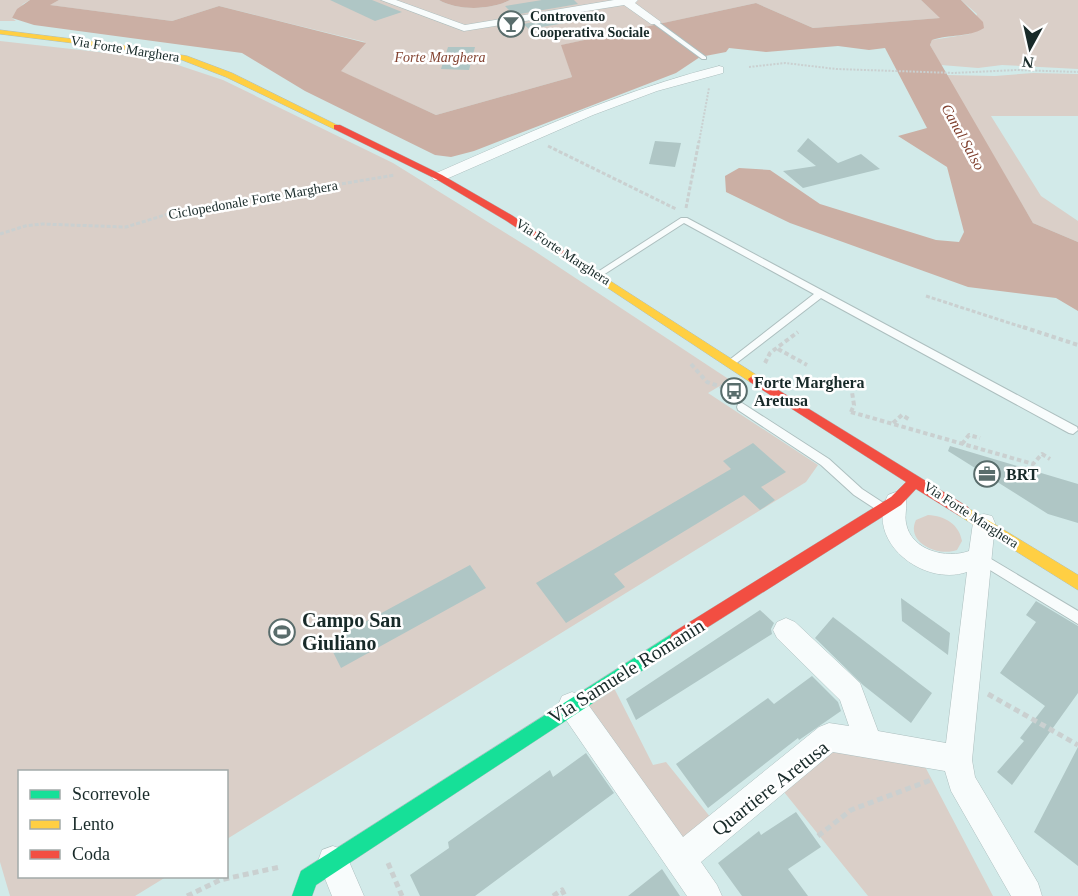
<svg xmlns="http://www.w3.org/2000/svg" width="1078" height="896" font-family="'Times New Roman',serif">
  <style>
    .green { fill: #dacfc8 }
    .water { fill: #cbafa4 }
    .building { fill: #afc6c5 }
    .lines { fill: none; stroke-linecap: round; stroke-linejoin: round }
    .lane-casing { stroke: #adbfbf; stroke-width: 2 }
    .street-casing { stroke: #adbfbf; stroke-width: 1 }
    .fast-casing { stroke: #adbfbf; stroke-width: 1 }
    .slow-casing { stroke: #adbfbf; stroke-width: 1 }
    .jam-casing { stroke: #adbfbf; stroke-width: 1 }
    .path-far3 { stroke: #cad0d0; stroke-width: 2; stroke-dasharray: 2 1.5; stroke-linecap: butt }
    .path-far2 { stroke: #cad0d0; stroke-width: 3; stroke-dasharray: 4 2; stroke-linecap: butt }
    .path-far1 { stroke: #cad0d0; stroke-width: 4; stroke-dasharray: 4.5 3; stroke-linecap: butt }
    .path { stroke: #cad0d0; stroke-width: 5; stroke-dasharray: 6 4; stroke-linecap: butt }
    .lane { fill: #f8fcfc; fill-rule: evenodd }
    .street { fill: #f8fcfc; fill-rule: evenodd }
    .fast { fill: #16e098; fill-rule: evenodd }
    .slow { fill: #ffcf43; fill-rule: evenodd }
    .jam { fill: #f24e42; fill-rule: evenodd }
    .labels { text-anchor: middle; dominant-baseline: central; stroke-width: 5; stroke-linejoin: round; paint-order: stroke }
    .far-poi-label { font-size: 14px; font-weight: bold; fill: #182a29; stroke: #fff; text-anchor: start }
    .far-street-label { font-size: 14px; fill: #182a29; stroke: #fff }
    .far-park-label { font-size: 14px; font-style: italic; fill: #834230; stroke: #fff }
    .far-water-label { font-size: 15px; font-style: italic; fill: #7e3e2c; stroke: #fff }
    .poi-label { font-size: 16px; font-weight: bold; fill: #182a29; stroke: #fff; text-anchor: start }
    .near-poi-label { font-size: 20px; font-weight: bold; fill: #182a29; stroke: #fff; text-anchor: start }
    .near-street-label { font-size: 20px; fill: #182a29; stroke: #fff }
  </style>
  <rect width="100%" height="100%" fill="#d2eae9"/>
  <!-- green -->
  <path class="green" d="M0 0H30L23 4 12 18 16 21H0Z
    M59 0H439C458 11 491 10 510 0H921L941 18 813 28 756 3 562 45 572 77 436 115 340 71 365 42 219 6 172 21 49 5Z
    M961 0H1078V69L1002 65 978 68 941 65 930 45 932 40 970 34 977 14Z
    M0 41 143 57 178 65 223 80 393 163 533 250 730 380 708 393 818 465 806 482 227 839 226 772H20V876L166 877 135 896H10L0 862Z
    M1033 73 1078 74V116H991L1041 196 1078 221V242L1033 223 946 75 995 76Z
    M928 515C945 516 959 524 962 541L957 550C939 557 905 543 916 520Z
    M613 686 653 765 666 762 711 818 679 845 583 706Z
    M830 745 920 757 993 896H868L780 787Z"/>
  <!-- water -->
  <path class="water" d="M30 0H59L50 5 172 21 219 6 366 43 341 71 436 115 572 77 561 45 756 3 813 28 940 18 921 0H961L983 22 984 28C968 38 949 34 932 40L930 45 1033 223 1078 242V311L1056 298 968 287 790 223 726 192 725 176 739 168 770 170 820 204 936 240 959 242 964 232 947 167 898 136 927 128 885 48 869 50 838 46 766 52 729 48 726 52 700 57 676 73 474 151 451 157 435 155 305 91 242 53 34 25 12 18 17 9Z
    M439 0H510C491 10 458 11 439 0Z"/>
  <!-- building -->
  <path class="building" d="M330 0H372L402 12 375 21Z
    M542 0H574L578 4 514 15 505 6Z
    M589 13 596 18 529 29 523 24Z
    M448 47H475L469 70 441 69Z
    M808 138 838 163 861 154 880 169 803 188 783 171 816 166 797 151Z
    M655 141 681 143 675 167 649 164Z
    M753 443 786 472 761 487 775 500 760 510 744 495 614 574 625 587 566 623 536 583 731 469 723 461Z
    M950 446 1078 484V523L1048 514 948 451Z
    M470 565 486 588 341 668 328 642Z
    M901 598 950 633 948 655 902 621Z
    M1036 601 1078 626V693L1012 785 997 772 1024 741 1020 738 1045 706 1000 673 1036 622 1026 615Z
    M760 610 774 623 771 629 772 634 636 720 626 699Z
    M833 617 932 693 911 723 863 685 815 638Z
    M812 676 838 702 841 711 799 740 798 738 708 808 676 764 768 698 774 704Z
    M1078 747V866L1034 832Z
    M586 753 614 793 475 896H420L410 875 449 848 448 842 550 770 553 777Z
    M796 812 821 847 788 869 808 896H742L718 863 759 831 761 835Z
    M662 869 680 896H628Z"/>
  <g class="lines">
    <!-- lane casing -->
    <g class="lane-casing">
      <path id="lane" d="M653 21H657L706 57V59H702L653 23Z
        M681 218H687L1077 427 1078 430 1073 434 1069 433 821 298 734 365H728L726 363 728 361 814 294 684 223 600 277H594L593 275Z
        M742 403 829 459 862 489 885 504 887 507 885 510 881 512 877 510 854 495 821 465 738 410 737 407 738 404Z
        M981 553 1078 611V624L977 562 975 558 977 554Z"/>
    </g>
    <!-- street casing -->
    <g class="street-casing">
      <path id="street" d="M381 0H396L465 25 614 0H638L635 3 661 22 659 24H651L624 5 464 31Z
        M719 66 723 67V73L657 91 593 115 444 180H434L432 177 434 174C528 133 620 91 719 66Z
        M896 492 904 495C909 504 904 513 906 523 911 551 947 559 969 551L973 523 976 516 984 514 992 516 995 523 972 760 975 777 1038 883 1042 896H1011L951 791 945 771 833 752 701 862 717 885 722 896H687L562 714 558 705 562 696 572 692 582 696 683 837 819 727 829 723 849 726 840 700 777 638 773 630 777 622 786 618 795 622 860 683 878 731 946 743 967 572C923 587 864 541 888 495Z
        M333 846 344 850 364 896H332L318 861 322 850Z"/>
    </g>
    <!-- fast casing -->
    <g class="fast-casing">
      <path id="fast" d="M678 630 684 633 686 638 684 643 316 885 312 896H292L301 871Z"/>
    </g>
    <!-- slow casing -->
    <g class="slow-casing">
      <path id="slow" d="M0 30 129 46 187 56 232 73 341 127 334 129 226 77 182 60 129 50 0 34Z
        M562 250 758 376 760 379 758 382H750L558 255V251Z
        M963 505 1078 575V590L958 515 956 511 958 507Z"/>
    </g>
    <!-- jam casing -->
    <g class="jam-casing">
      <path id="jam" d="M334 125H340L442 175 513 216 567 253 566 255H558L505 220 436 179 334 129Z
        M754 375 968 507 970 511 968 515 963 517 958 515 916 489 901 505 678 646 672 643 670 638 672 633 891 497 906 482 750 382 748 379Z"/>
    </g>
    <!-- path-far3 -->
    <path class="path-far3" d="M749 67 785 63 836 69 954 73 1016 70 1078 72
      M699 142 709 88"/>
    <!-- path-far2 -->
    <path class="path-far2" d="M548 146 676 209
      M686 208 699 141
      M0 234 25 226 42 224 126 227 178 211 395 175
      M926 296 1028 329"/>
    <!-- path-far1 -->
    <path class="path-far1" d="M1023 327 1078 345
      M778 349 807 365
      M765 363 770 353 798 332
      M691 364 707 382 731 390
      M851 412 1033 464 1042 454 1050 459
      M851 412 854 405 852 392
      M893 423 902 415 910 420
      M962 444 969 435 980 438"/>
    <!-- path -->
    <path class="path" d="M988 694 1078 745
      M818 836 851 810 931 780
      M388 863 402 896
      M187 896 220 880 280 867
      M553 896 562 890 565 896"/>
    <!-- lane -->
    <use href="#lane" class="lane"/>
    <!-- street -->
    <use href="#street" class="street"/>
    <!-- fast -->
    <use href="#fast" class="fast"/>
    <!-- slow -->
    <use href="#slow" class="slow"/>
    <!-- jam -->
    <use href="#jam" class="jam"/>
  </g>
  <!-- icons -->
  <defs>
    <g id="bar-ring" transform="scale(1.35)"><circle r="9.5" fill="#fff" stroke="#596d6c" stroke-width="1.5"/><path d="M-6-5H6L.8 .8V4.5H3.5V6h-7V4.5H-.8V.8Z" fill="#596d6c"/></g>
    <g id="bus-ring" transform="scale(1.35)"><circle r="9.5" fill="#fff" stroke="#596d6c" stroke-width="1.5"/><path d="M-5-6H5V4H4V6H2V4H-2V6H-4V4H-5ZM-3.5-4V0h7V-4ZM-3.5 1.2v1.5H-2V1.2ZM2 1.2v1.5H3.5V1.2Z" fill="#596d6c"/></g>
    <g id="office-ring" transform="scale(1.35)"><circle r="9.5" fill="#fff" stroke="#596d6c" stroke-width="1.5"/><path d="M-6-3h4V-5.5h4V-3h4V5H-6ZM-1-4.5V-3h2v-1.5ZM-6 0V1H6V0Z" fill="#596d6c"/></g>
    <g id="stadium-ring" transform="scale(1.35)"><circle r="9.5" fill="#fff" stroke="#596d6c" stroke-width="1.5"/><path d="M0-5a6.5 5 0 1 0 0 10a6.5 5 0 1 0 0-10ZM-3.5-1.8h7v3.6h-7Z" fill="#596d6c"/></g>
  </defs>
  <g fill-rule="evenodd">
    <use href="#bar-ring" x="511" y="24"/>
    <use href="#bus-ring" x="734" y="391"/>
    <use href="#office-ring" x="987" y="474"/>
    <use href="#stadium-ring" x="282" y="632"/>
  </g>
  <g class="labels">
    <!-- far-poi labels -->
    <g class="far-poi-label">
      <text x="530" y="16">Controvento<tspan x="530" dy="16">Cooperativa Sociale</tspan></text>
    </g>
    <!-- far-street labels -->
    <g class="far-street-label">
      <text transform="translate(125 49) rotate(9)">Via Forte Marghera</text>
      <text transform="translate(253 200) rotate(-10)">Ciclopedonale Forte Marghera</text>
      <text transform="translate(563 252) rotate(33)">Via Forte Marghera</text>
      <text transform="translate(971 515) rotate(33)">Via Forte Marghera</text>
    </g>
    <!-- far-park labels -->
    <g class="far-park-label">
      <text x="440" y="57">Forte Marghera</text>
    </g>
    <!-- far-water labels -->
    <g class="far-water-label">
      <text transform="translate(963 137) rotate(61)">Canal Salso</text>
    </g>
    <!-- poi labels -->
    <g class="poi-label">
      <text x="754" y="382">Forte Marghera<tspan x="754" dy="18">Aretusa</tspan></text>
      <text x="1006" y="474">BRT</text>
    </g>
    <!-- near-poi labels -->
    <g class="near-poi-label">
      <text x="302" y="620">Campo San<tspan x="302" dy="23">Giuliano</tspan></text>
    </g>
    <!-- near-street labels -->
    <g class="near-street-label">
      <text transform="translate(626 671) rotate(-32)">Via Samuele Romanin</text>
      <text transform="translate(770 788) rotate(-38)">Quartiere Aretusa</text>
    </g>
  </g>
  <!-- legend -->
  <rect x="18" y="770" width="210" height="108" fill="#ffffff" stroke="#a3aaa9" stroke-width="1.5"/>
  <rect x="30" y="790" width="30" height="9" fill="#16e098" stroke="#a3aaa9" stroke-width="1.5"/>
  <text x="72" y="800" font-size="18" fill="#182a29">Scorrevole</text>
  <rect x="30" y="820" width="30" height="9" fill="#ffcf43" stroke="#a3aaa9" stroke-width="1.5"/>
  <text x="72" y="830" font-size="18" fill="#182a29">Lento</text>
  <rect x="30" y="850" width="30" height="9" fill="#f24e42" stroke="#a3aaa9" stroke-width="1.5"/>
  <text x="72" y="860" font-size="18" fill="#182a29">Coda</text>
  <!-- north arrow -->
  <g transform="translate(1030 48) rotate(188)" stroke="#ffffff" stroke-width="4.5" paint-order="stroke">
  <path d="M0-4.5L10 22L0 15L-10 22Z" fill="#182a29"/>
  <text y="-9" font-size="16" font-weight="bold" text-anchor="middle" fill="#182a29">N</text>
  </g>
</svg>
